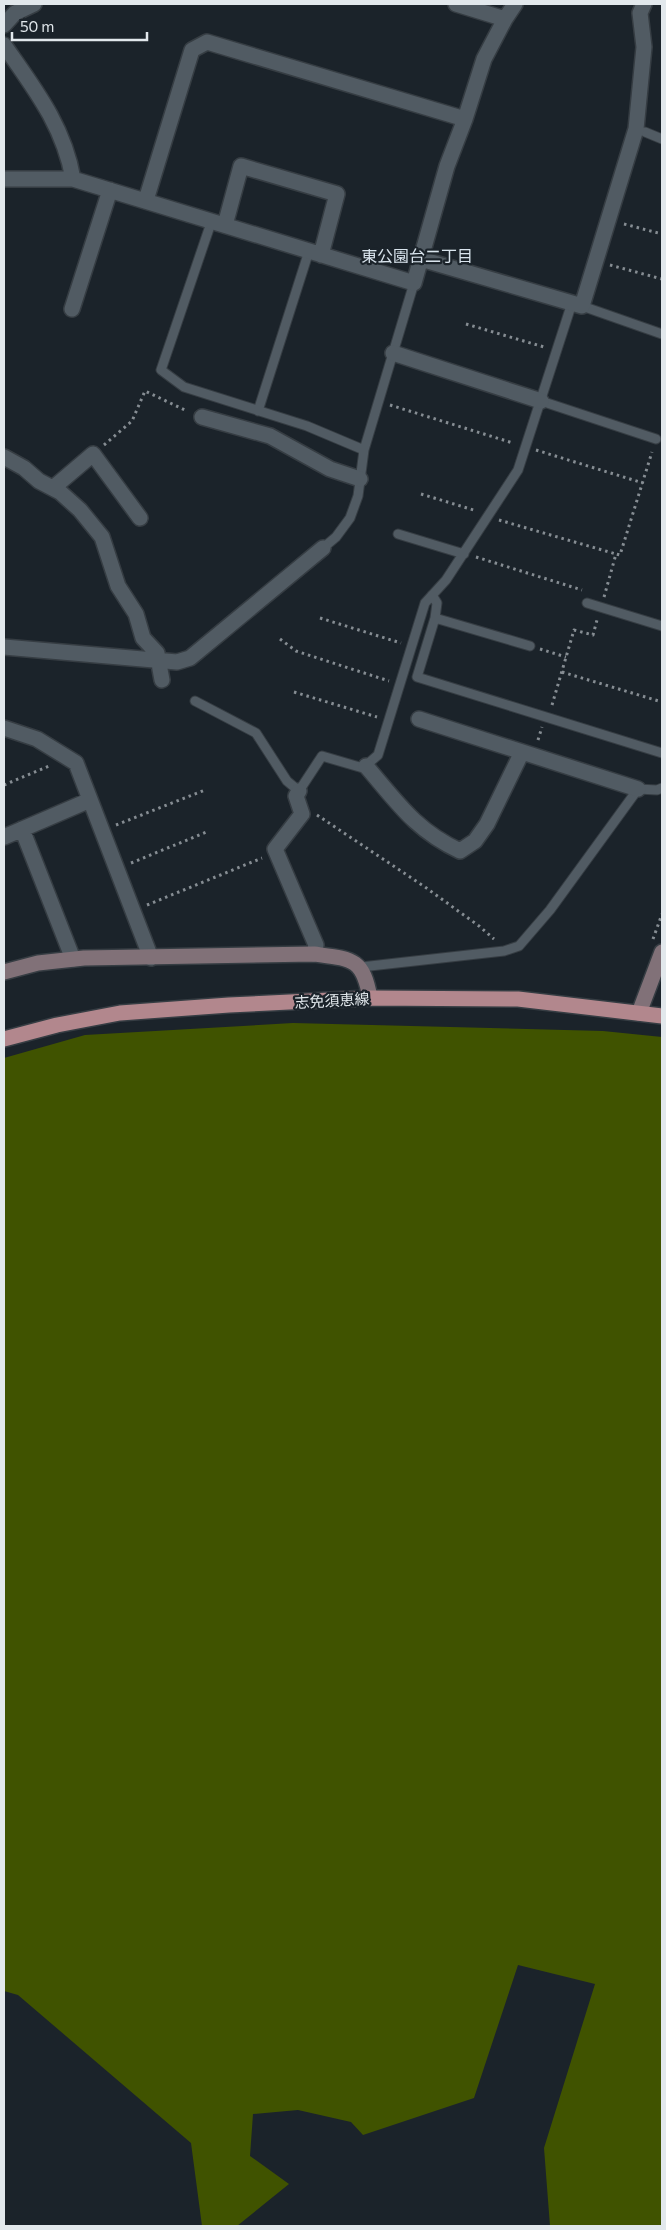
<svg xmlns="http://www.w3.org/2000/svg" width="666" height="2230" font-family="Commissioner,'Noto Sans JP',sans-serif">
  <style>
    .forest { fill: #405300 }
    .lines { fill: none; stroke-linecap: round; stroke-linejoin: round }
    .lane-casing { stroke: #363d43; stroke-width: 11 }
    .street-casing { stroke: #363d43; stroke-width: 18 }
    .secondary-casing { stroke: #363d43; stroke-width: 18 }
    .primary-casing { stroke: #363d43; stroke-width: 18 }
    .path { stroke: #868d93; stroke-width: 3; stroke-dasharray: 2.5 4; stroke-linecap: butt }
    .lane { stroke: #515b63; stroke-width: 9 }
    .street { stroke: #515b63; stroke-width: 15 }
    .secondary { stroke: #817178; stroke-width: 15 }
    .primary { stroke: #b2878d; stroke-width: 15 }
    .labels { text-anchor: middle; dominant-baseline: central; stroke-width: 4.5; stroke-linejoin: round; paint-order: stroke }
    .street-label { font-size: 15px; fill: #e2e8ec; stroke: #1b232a }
    .neighbourhood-label { font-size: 16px; fill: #d9e4ed; stroke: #1b232a }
  </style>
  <rect width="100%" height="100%" fill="#1b232a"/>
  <!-- forest -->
  <path class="forest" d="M293 1023 603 1031 662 1037V2226H550L544 2148 595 1984 518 1965 474 2098 363 2135 351 2122 298 2110 253 2114 250 2156 289 2184 237 2226H202L191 2143 18 1995 4 1991V1058L85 1035Z"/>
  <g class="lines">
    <!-- lane casing -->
    <g class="lane-casing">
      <path id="lane" d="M645 132 662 139
        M212 220 161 370 184 387 307 426 364 450
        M582 306 662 334
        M541 401 656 439
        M258 411 309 251
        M398 534 464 554
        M323 548 336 537 350 518 358 496 364 450 414 283
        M432 595 437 603 435 618 417 677 662 753
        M587 603 662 626
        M435 618 530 646
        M195 701 256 733 287 781 299 791 322 756 363 768 378 755 425 603 446 580 518 470 572 303
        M361 967 504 951 519 946 550 910 638 789 657 790 662 788"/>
    </g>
    <!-- street casing -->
    <g class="street-casing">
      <path id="street" d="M456 4 505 19
        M4 25 15 13 34 4
        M4 45C34 88 64 126 73 179
        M4 179H73L414 283 447 166 465 119 484 59 505 19 515 4
        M146 200 192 50 207 42 465 119
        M225 225 241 166 337 194 321 255
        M421 259 582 306 636 129 644 47 640 13 644 4
        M72 309 110 190
        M393 353 541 401
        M202 417 270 436 330 469 360 479
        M4 457 24 468 39 481 60 492 80 510 102 537 118 586 136 614 143 638 157 653 162 680
        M53 488 93 454 140 518
        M4 647 177 662 190 658 323 548
        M419 719 638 789
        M4 728 37 739 76 763 151 958
        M366 766C397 802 415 830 460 851L475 841 487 824 522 752
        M299 791 296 796 302 814 275 849 316 945 314 954
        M22 829 73 959
        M4 837 90 800"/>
    </g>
    <!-- secondary casing -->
    <g class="secondary-casing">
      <path id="secondary" d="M4 972 38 963 84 958 314 954C352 959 363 958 370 998
        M639 1013 662 952"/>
    </g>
    <!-- primary casing -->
    <g class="primary-casing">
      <path id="primary" d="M4 1039 57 1025 120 1013 229 1005 370 998 518 999 662 1016"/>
    </g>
    <!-- path -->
    <path class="path" d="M624 224 662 234
      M610 265 662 279
      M466 324 544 347
      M390 405 513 443
      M104 445 132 421 145 391 187 411
      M536 450 643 483
      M421 494 477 511
      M499 520 616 554
      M476 557 582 590
      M604 597 616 554 620 555 652 452
      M320 618 401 643
      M280 639 296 651 389 681
      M540 649 566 657
      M562 672 662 702
      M294 692 377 717
      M552 705 574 630 593 635 597 620
      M538 740 542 727
      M4 785 49 766
      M317 815 425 887 479 926 494 939
      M116 825 205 790
      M131 863 209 831
      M147 905 262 858
      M653 939 662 914"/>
    <!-- lane -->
    <use href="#lane" class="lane"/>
    <!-- street -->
    <use href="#street" class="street"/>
    <!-- secondary -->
    <use href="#secondary" class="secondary"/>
    <!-- primary -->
    <use href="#primary" class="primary"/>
  </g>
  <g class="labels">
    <!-- street labels -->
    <g class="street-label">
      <text transform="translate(332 1000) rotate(-3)">志免須恵線</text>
    </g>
    <!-- neighbourhood labels -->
    <g class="neighbourhood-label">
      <text x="417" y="255">東公園台二丁目</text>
    </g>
  </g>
  <!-- border -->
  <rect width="666" height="2230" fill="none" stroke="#e2e8ec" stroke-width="10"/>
  <!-- scale -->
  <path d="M12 32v8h135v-8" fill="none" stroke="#e2e8ec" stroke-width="2.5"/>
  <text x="20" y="32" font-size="15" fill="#e2e8ec" stroke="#1b232a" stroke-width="4" paint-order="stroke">50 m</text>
</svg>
